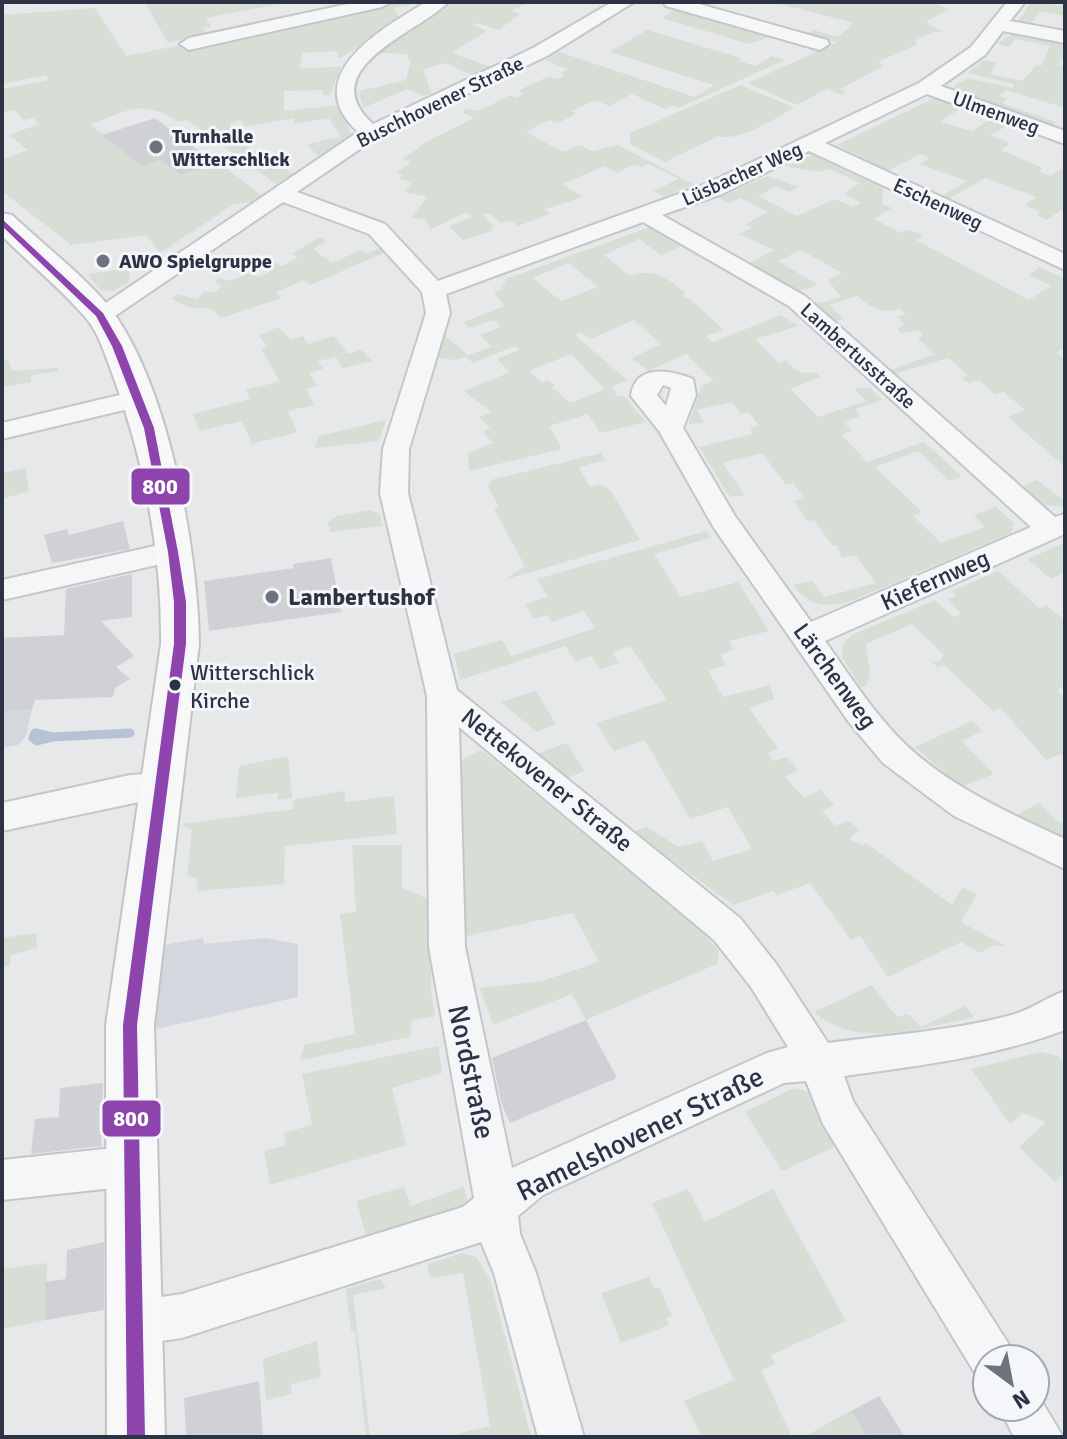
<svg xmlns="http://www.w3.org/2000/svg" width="1067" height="1439" font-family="Signika,sans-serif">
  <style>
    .built { fill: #d4d7dd }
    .green { fill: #d6ded6; fill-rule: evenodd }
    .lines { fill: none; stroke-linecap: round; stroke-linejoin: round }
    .stream { stroke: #b5c3d4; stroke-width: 9 }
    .building { fill: #cfd1d4 }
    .minor-casing { stroke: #c4c6c8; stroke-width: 4 }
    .major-casing { stroke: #c2c4c8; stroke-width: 4 }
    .minor { fill: #f5f6f7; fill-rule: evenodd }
    .major { fill: #f8f8f8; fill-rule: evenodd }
    .bus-1-casing { stroke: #f4f6f9; stroke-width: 6 }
    .bus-1 { fill: #8e44ad; fill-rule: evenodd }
    .poi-dot { fill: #6c727e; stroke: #f4f6f9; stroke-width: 3 }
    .bus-dot { fill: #2b3344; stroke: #f4f6f9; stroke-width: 3 }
    .labels { text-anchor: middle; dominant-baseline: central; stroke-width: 6; stroke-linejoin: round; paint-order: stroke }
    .far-street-label { font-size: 20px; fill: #2b3344; stroke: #f4f6f9 }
    .far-poi-label { font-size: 20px; font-weight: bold; fill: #2b3344; stroke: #f4f6f9; text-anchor: start }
    .bus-label { font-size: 22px; fill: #2b3344; stroke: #f4f6f9; text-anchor: start }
    .street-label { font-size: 24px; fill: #2b3344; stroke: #f4f6f9 }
    .poi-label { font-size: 24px; font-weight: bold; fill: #2b3344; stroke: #f4f6f9; text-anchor: start }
    .near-street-label { font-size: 28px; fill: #2b3344; stroke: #f4f6f9 }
    .line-badge { stroke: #f4f6f9; stroke-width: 3 }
    .badge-label { font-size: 22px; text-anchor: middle; font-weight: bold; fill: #fff }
  </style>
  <rect width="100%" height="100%" fill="#e6e8ea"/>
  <!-- built -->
  <path class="built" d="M32 709 26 736 18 745 2 748V711Z
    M203 938 204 944 265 938 298 944V997L152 1030 164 945Z"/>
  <!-- green -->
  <path class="green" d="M136 2H288L206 18 211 26 203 28 206 34 168 43 146 4Z
    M395 2H424L393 8 399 17C384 25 350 57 338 58L337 51 302 53 300 68 341 67 330 95H323L322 90 284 91V111L340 105 351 135 318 156 307 144 341 137 329 118 293 124 294 118 246 126 240 120 230 123 233 130 215 136 222 142 234 139 293 174 276 184 187 120 179 122C141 98 130 111 90 124L142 166 161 160 181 175 218 162 262 196 254 202 234 204 160 253 146 235 71 245 2 191V156L6 158 28 150 9 135 39 124 33 118 23 120 15 110 2 112V89L48 80 46 75 2 84V15L95 8 126 56Z
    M451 2H528L512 11 520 14 499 30 477 23 473 25 487 31 451 53 492 67 473 76 446 63 423 69 431 93 423 96 407 89 363 108 359 91 406 80 411 60 407 59 408 54 378 53 397 36Z
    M772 2H930L949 9 926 22 942 32H933L914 41 918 44 878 62 884 66 840 89 846 92 841 95 827 89 797 105 748 83 838 42 805 35 814 30 838 37 854 23Z
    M1031 2 1065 6V16L1041 11 1031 23 1035 25 1033 27 1017 23Z
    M676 9 685 13 772 36 749 44 662 18Z
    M647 30 741 58 739 61 756 66 772 56 785 60 678 108 672 105 665 109 632 94 609 106 595 100 572 111 576 114 558 123 549 120 526 132 563 152 579 145 592 151 618 145 695 185 664 196 653 191 679 179 648 164 642 167 635 164 617 173 605 166 562 184 583 197 545 209 550 214 518 226 510 220 501 223 491 214H482L493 226 491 231 463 240 449 226 472 217 466 212 430 230 426 220 411 217 428 197 404 192 412 182 399 179 403 174 397 172 411 162 403 159 428 141 474 118 462 112 467 109 479 111 510 95 517 98 524 94 518 91 549 76 557 79 564 76 561 73 568 69 545 60 559 52 695 97 714 85 610 52Z
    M1014 33 1065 43V56L1058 65 1065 66V108L1007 90 999 96 1007 99 1002 103 1056 122 1051 127 956 91 954 86 968 78 1013 88 1014 84 968 73 984 60 997 63 990 74 1023 81 1036 65 1041 66 1050 46 1015 39 1009 47 997 44Z
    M741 85 794 108C773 119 741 142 718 136L665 162 630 144V133Z
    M934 98 961 108 940 122 972 131 993 117 1011 124 990 135 1010 143 1001 150 1043 168 1039 172 1051 176 1065 166V212L1061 210 1046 220 1036 215 1040 212 1025 205 1037 197 985 178 947 200 940 197 967 181 919 164 929 158 921 154 887 171 837 145Z
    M813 155 883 188 882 204 892 208 874 219 901 233 906 230 923 235 916 240 1029 300 1051 286 1029 275 1040 267 1065 279V347L1056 353 1065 358V467L1008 417 1025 410 1004 392 995 394 979 380 969 383 962 378 968 375 948 358 894 374 890 370 935 354 918 339 923 334 918 330 900 333 897 328 905 325 897 317 906 314 900 309C880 314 874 309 857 296L829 305 844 319 836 321 816 304 841 297 828 280 842 273 801 250 778 261 818 285 800 291 750 263 774 250 739 234 752 228 746 224 768 212 740 198 729 203 718 198 767 176 799 187 789 192 777 186 758 196 797 216 835 199 853 207 861 203 844 194 860 183 830 169 817 172 786 166Z
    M650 227 682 246 661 255 639 239 604 255 630 276C655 267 666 278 686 293L681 296 691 300 724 330 706 336 713 342 781 315 798 326 755 339 779 363 786 361C796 370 802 376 815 372L821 377 790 389 818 417 866 401 854 388H870L883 400 855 409 861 416 843 422 852 430 842 435 867 462 924 442 962 476 950 481 918 451 875 467 922 512 913 516 941 543 985 527 974 515 996 507 1014 523 1011 533 849 602C826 608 807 605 793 585L812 581 824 597 876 583 855 555 842 558 837 545 833 546 814 520 808 521 794 501 804 498 793 483 786 485 762 453 722 463 745 495 732 497 727 493 699 447 753 434 750 428 759 426 749 412 741 414 732 402 697 410 704 422 688 425 702 385 714 381 686 354 648 371 632 358 661 344 634 320 590 339 581 332 575 335 627 380 612 387 617 396 610 399 623 395 646 422 600 433 588 414 549 426 562 449 469 471 468 453 493 443 483 432 490 428 479 417 491 412 464 391 510 372 497 359 519 350 515 346 473 363 466 357 455 360 433 357 439 331 468 355 492 347 480 335 501 327 494 320 470 328 464 322 504 306 494 293 503 289 500 286 507 283 503 280ZM569 263 598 287 561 301 532 278ZM571 354 605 389 570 403 552 387 555 385 547 380 542 383 529 371Z
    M320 237 326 241 313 249 332 263 361 250 366 254 381 247 386 252 310 285 304 280 276 292 281 298 221 318 212 309 189 307 172 299 177 294 197 299 205 291 214 293 222 286 214 283 219 278 230 281 250 273 258 277 271 271 265 266 272 262 283 266 298 257 292 254Z
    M124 269 130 272 129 282 113 291 100 290 87 274Z
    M278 327 291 340 303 336 308 344 334 336 348 354 361 350 372 361 343 368 336 357 318 361 323 369 309 373 317 386 306 389 314 405 288 411 297 432 252 444 242 421 199 431 193 414 250 399 246 390 280 381 261 349 268 347 259 336Z
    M8 359 12 371 58 368V371L31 375V382L2 387V361Z
    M386 420 379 441 315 448 319 436Z
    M601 453 605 460 579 467 590 487 601 484 611 491 640 540 504 580 525 566 494 509 499 508 488 486 491 480Z
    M25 468 29 491 2 499V473Z
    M1037 480 1065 501V507L1046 505 1020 488Z
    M370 510 380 514 382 526 330 532 328 523 337 516Z
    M706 531 710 538 654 554 681 597 738 582 769 631 729 641 733 650 720 654 726 665 708 670 723 697 770 685 774 699 749 708 778 749 768 753 774 761 787 757 798 770 785 777 804 798 820 790 834 805 822 811 836 826 848 821 859 829 850 839 862 846 866 843 952 905 963 887 977 894 961 922 1006 946 994 945 980 953 961 942 888 977 860 936 851 940 810 883 777 895 773 891 733 905 633 832 647 827 679 847 702 841 713 861 752 849 728 807 690 819 645 740 614 751 596 723 667 700 630 646 612 653 619 663 600 669 591 656 575 661 565 646 460 680 454 654 502 640 511 656 595 628 584 611 552 622 547 615 534 619 525 604 548 597 537 579Z
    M1065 543V572L1051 579 1027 559Z
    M998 571 1039 608 1046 605 1065 620V685L1057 690 1065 698V759L1060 754 1046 760 1001 708 993 711 944 665 937 667 933 663 942 659 943 654 912 624 866 644 870 672 867 685 861 687 842 657 843 644 852 635 935 600 953 617 961 614 947 599 956 596 952 591Z
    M536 691 556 724 537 732 501 702Z
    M972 721 982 731 962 741 994 774 960 787 915 747Z
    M567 743 584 771 567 778 533 755Z
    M481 750 696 925 719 951 717 964 586 1020 572 994 493 1025 480 988 542 981 599 962 573 913 462 937 456 763Z
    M288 756 292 798 278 800 277 793 236 798 239 766Z
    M344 791 346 802 394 796 397 834 285 846 284 884 197 891V878L187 876 192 830 182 824 293 809V800Z
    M1039 803 1060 824 1065 821V838L1015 816Z
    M352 845H402V888L431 900V991L435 1016 412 1021 410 1037 300 1060 304 1045 355 1034 340 914 356 912Z
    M36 933 37 948 10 955V966L2 967V938Z
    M872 985 897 1017 908 1014 921 1027 965 1006 974 1017C921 1028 859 1051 814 1012Z
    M438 1046 442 1073 392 1088 406 1145 270 1185 264 1151 286 1145 284 1133 312 1125 302 1074Z
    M1041 1052 1058 1056 1065 1063V1172L1055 1182 1019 1147 1046 1122 1022 1113 1010 1124 971 1069Z
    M794 1088 809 1092 834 1147 782 1171 745 1112Z
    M404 1187 411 1206 464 1187 468 1204 366 1237 357 1201Z
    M688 1189 705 1222 773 1189 846 1321 771 1355 775 1364 761 1370 792 1437H702L684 1401 734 1380 652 1203Z
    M463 1253 476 1257 490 1279 531 1437H445L490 1426 463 1273 430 1278 427 1264Z
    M47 1263 46 1320 2 1329V1269Z
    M649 1277 654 1288 659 1287 672 1316 666 1318 669 1325 621 1343 601 1293Z
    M380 1279 386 1288 353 1295 370 1437H366L355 1331H351L346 1289Z
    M317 1341 321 1377 291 1384 292 1394 266 1400 263 1359Z
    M851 1411 867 1437H804L846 1413Z"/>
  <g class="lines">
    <!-- stream -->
    <path class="stream" d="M35 733 53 737 37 741 33 738Z
      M53 737 130 733"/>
  </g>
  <!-- building -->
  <path class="building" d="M155 118 215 163 181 175 161 160 142 166 102 135Z
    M123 521 130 549 52 563 44 535 67 529 69 535Z
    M331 558 341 612 209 631 204 581 294 568 293 564Z
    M132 574V617L101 621 134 656 116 667 130 679 115 688 113 697 35 700 32 709 2 711V638L64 635 66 589Z
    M586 1020 617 1078 510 1123 502 1105 492 1058Z
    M103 1083 101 1146 31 1154 35 1119 59 1117 60 1088Z
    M104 1242V1310L46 1320 45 1282 66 1279 67 1250Z
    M259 1381 263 1437H186L184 1398Z
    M879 1396 905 1437H867L851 1411Z"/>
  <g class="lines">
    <!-- minor casing -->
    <g class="minor-casing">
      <path id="minor" d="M357 2H391L382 7 189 50 180 44 189 38Z
        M426 2H448C424 30 310 68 373 124L533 48 612 2H634L547 56 379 136 297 192 385 224 438 281 706 184 919 83 971 47 1007 2H1025L1010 21 1065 31V43L1003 31 985 55 941 86 1065 131V144L927 94 825 143 1065 254V270L809 151 722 194 662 215 805 296 1055 517 1065 514V534L825 641C850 676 874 714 905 744 950 787 1009 813 1065 839V869L954 816 883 763 848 721 714 528 659 431 631 396C635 363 671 370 693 379L696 395 683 428 735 516 811 622 1031 527 789 306 643 222 446 294 450 313 409 449 408 493 457 690 740 918 777 965 828 1043C888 1035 950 1031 1008 1016 1030 1011 1045 998 1065 991V1030C992 1057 920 1066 844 1076L853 1101 1008 1343 1014 1359H987V1379L976 1375 823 1124 806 1081 784 1083 543 1195 518 1216 520 1234 536 1273 584 1437H538L494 1273 481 1242 182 1338 133 1345 117 1339 111 1323 117 1307 133 1301 182 1294 463 1207 474 1198 429 947 427 696 380 493 383 449 426 313 422 292 369 234 283 202 109 320 100 322 88 315 358 132C297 76 383 28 426 2ZM663 385 671 388 666 406 657 395ZM459 727 714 940 751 987 788 1047 767 1053 512 1168 465 947Z
        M663 2H692L827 40 829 44 820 50 666 6Z
        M136 391 149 399 145 405 2 439V423Z
        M173 542 183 545 187 552 183 559 2 600V580Z
        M160 773 172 777 177 786 172 795 2 831V803L130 775Z
        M132 1146 146 1152 152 1166 146 1180 132 1186 2 1200V1160Z
        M1035 1390 1063 1437H1014L999 1407H1035Z"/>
    </g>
    <!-- major casing -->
    <g class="major-casing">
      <path id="major" d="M2 213 12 215C41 243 90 280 113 312 169 390 198 549 199 644L154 1025 165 1437H107L106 1025 161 644C162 553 144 458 112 373 105 355 99 333 86 318 61 289 29 263 2 236Z"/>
    </g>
    <!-- minor -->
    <use href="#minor" class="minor"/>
    <!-- major -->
    <use href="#major" class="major"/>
    <!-- bus-1 casing -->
    <g class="bus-1-casing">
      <path id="bus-1" d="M2 219 103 313 122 346 154 428 178 552 186 602V644L137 1025 145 1437H127L123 1025 174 644V602L168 552 144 428 112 346 96 316 2 226Z"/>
    </g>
    <!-- bus-1 -->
    <use href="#bus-1" class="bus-1"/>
  </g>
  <!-- markers -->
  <g class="poi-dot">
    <circle cx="156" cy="147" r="8"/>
    <circle cx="103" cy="261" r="8"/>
    <circle cx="272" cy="597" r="8"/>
  </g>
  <circle class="bus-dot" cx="175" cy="685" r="7"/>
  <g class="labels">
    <!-- far-street labels -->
    <g class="far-street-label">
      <text transform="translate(440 102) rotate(-26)">Buschhovener Straße</text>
      <text transform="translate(996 113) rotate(20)">Ulmenweg</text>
      <text transform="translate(742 174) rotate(-24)">Lüsbacher Weg</text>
      <text transform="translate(938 204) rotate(25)">Eschenweg</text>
      <text transform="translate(858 356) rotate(42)">Lambertusstraße</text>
    </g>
    <!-- far-poi labels -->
    <g class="far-poi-label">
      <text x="172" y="136">Turnhalle<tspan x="172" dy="23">Witterschlick</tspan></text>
      <text x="119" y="261">AWO Spielgruppe</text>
    </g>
    <!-- bus labels -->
    <g class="bus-label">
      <text x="190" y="672">Witterschlick<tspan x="190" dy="28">Kirche</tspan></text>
    </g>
    <!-- street labels -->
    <g class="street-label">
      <text transform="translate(935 580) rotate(-24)">Kiefernweg</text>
      <text transform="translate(835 676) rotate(54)">Lärchenweg</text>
      <text transform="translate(547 780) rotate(39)">Nettekovener Straße</text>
    </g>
    <!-- poi labels -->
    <g class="poi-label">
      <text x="288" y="597">Lambertushof</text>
    </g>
    <!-- near-street labels -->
    <g class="near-street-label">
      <text transform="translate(471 1072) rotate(78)">Nordstraße</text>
      <text transform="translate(640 1134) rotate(-26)">Ramelshovener Straße</text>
    </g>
  </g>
  <g class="line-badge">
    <rect x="130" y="467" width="61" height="39" rx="8" fill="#8e44ad"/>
    <rect x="101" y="1099" width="61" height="39" rx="8" fill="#8e44ad"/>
  </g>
  <g class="badge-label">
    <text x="160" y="494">800</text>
    <text x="131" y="1126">800</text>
  </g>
  <!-- border -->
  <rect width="1067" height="1439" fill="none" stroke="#2b3344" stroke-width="8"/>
  <!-- north arrow -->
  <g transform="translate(1011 1383) rotate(148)"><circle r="38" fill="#f4f6f9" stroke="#a4a8b1" stroke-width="2"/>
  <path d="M0-6L14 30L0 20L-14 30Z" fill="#6c727e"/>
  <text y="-12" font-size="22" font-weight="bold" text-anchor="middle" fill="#2b3344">N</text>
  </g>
</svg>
